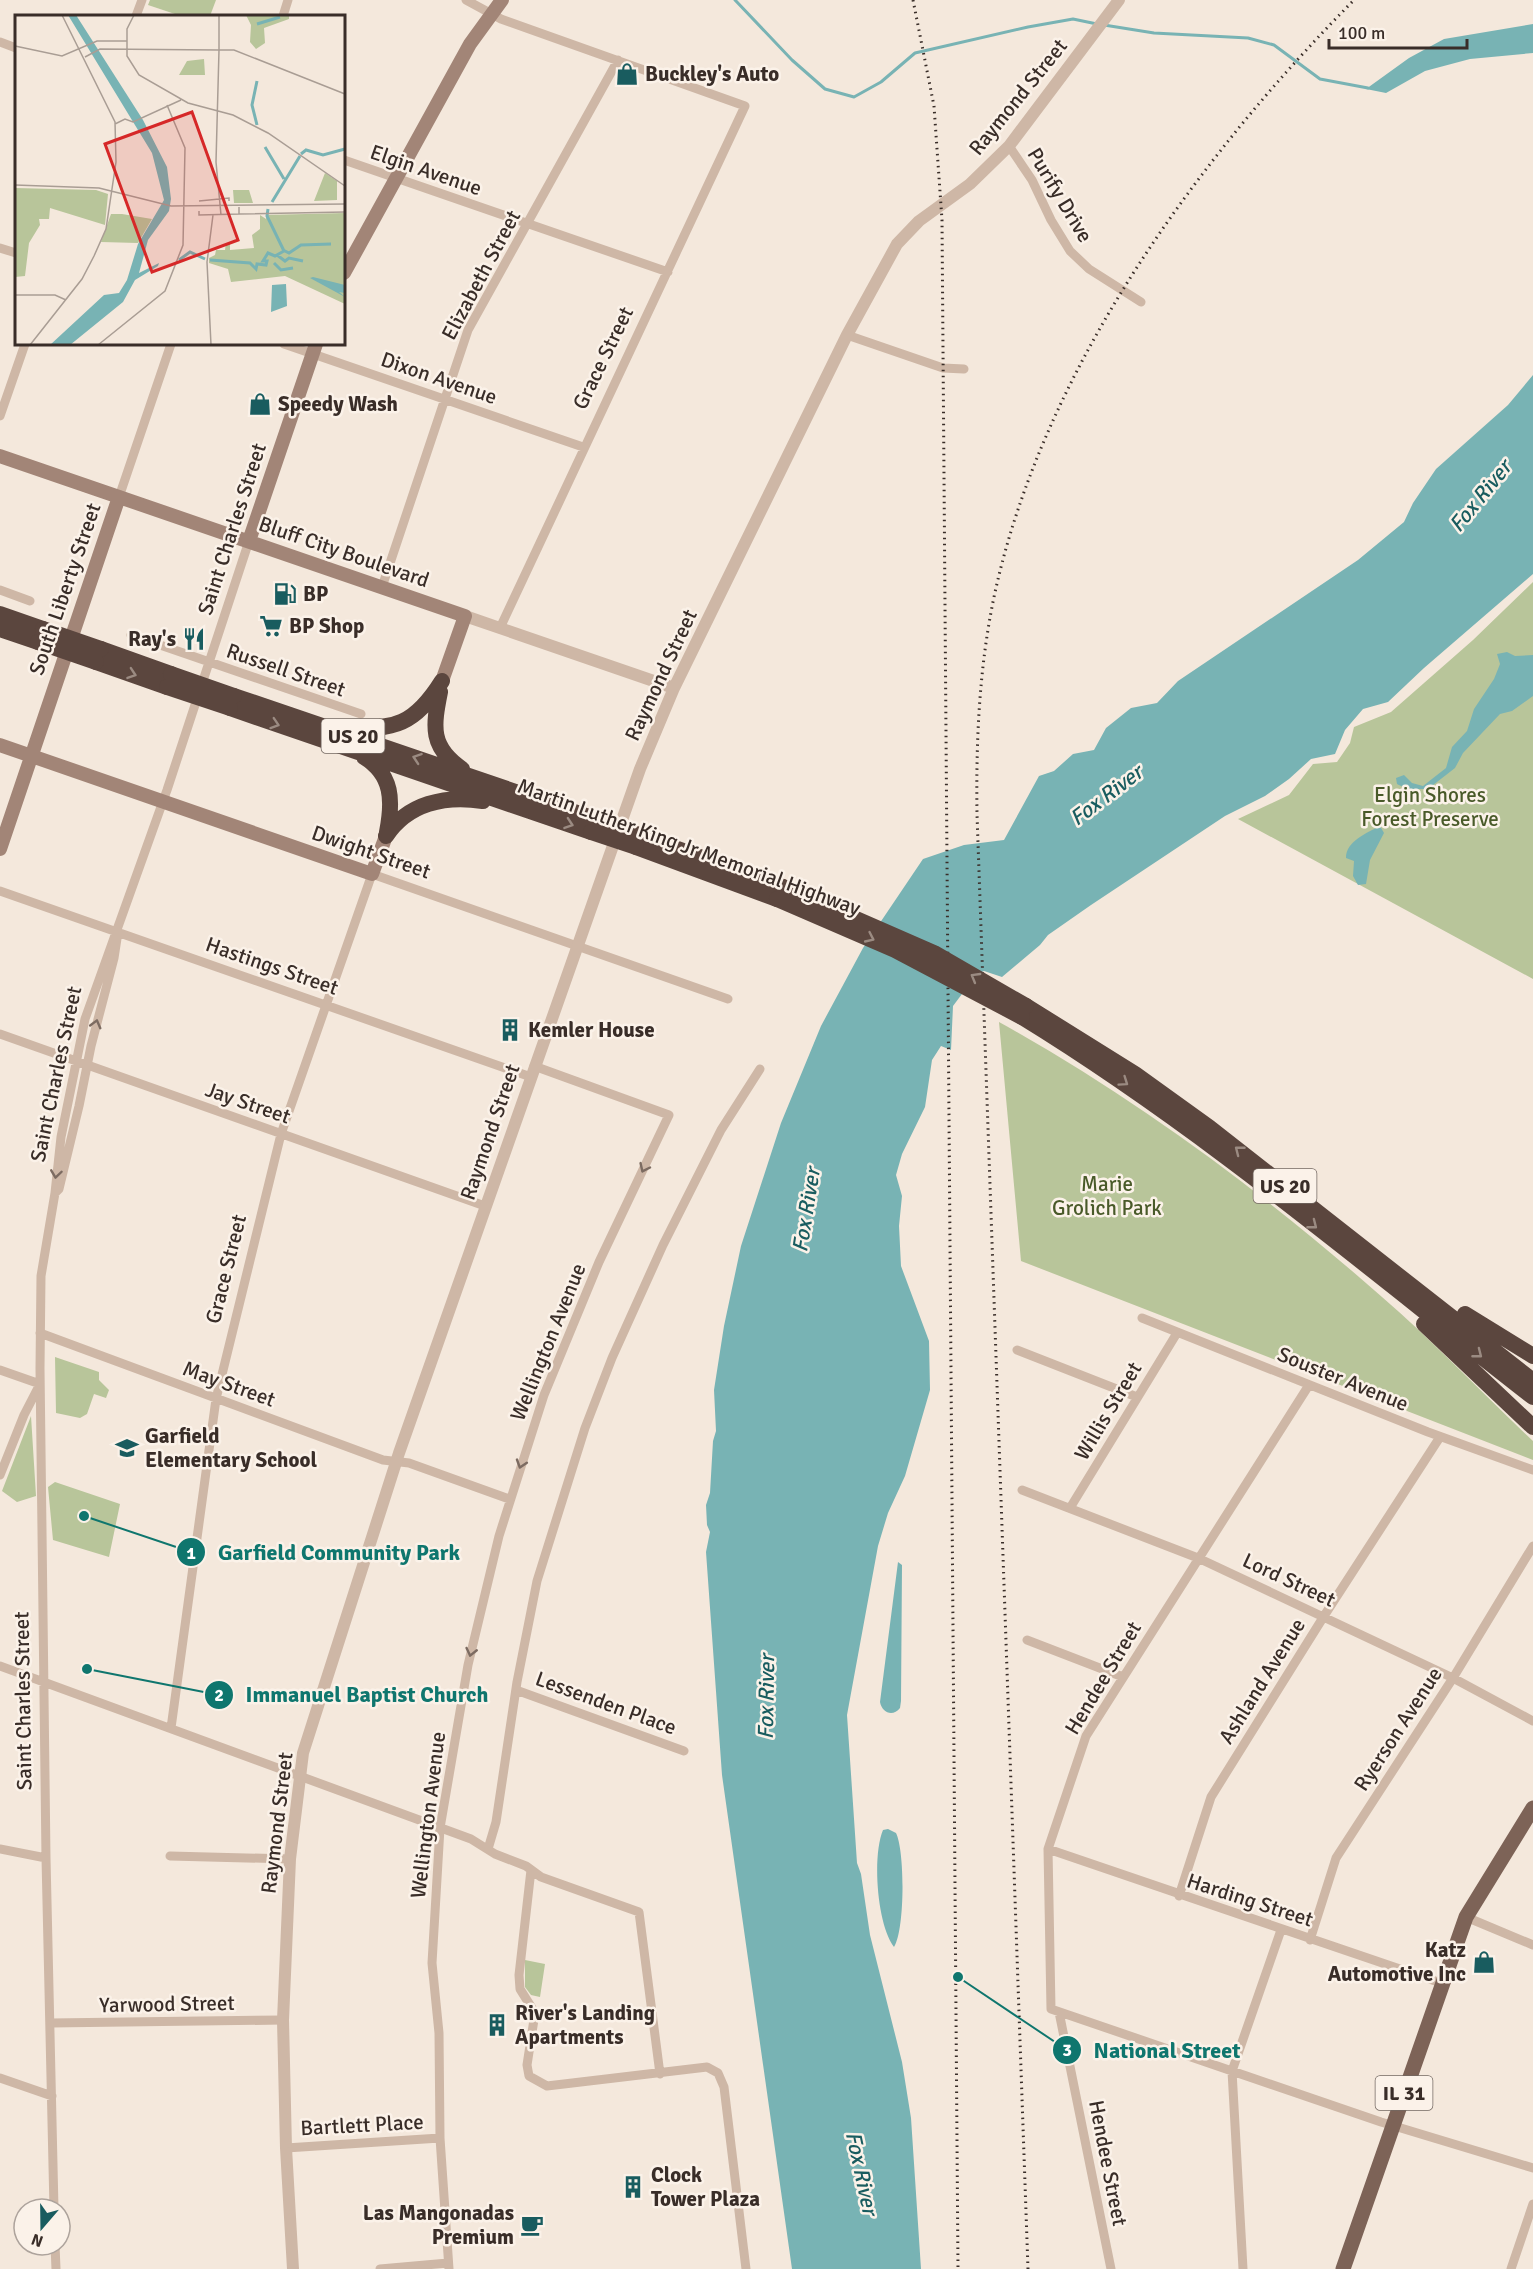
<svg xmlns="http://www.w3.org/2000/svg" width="1533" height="2269" font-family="Signika,sans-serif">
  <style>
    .green { fill: #b8c59a }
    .water { fill: #78b3b4 }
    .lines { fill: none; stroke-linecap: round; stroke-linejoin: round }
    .stream { stroke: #78b3b4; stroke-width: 3 }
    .minor { stroke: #ceb7a6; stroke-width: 9 }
    .tertiary { stroke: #ceb7a6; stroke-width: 12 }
    .secondary { stroke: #a28577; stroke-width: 14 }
    .primary { stroke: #7d6357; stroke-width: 15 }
    .motorway { stroke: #5b463e; stroke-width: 16 }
    .rail { stroke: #392d28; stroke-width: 3; stroke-dasharray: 1.5 4.5; stroke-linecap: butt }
    .motorway-bridge { stroke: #5b463e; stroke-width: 16 }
    .oneway { stroke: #9b8b82 }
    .oneway2 { stroke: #7c6b61 }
    .labels { text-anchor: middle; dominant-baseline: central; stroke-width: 5; stroke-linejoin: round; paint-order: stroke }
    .shield { fill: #fbf2e9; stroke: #736862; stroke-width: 1.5 }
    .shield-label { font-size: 20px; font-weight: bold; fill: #392d28 }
    .poi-label { font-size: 21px; font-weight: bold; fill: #392d28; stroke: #fbf2e9; text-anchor: start }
    .street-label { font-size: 21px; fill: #392d28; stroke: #fbf2e9 }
    .park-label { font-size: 21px; fill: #495a29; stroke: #fbf2e9 }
    .water-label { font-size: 22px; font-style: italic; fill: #195c5f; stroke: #fbf2e9 }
    .inset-river { fill: none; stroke: #78b3b4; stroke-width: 3 }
    .inset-road { fill: none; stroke: #a99d94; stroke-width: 1.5 }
    .view { fill: #d62828; fill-opacity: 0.15; stroke: #d62828; stroke-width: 3 }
    .inset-edge { fill: none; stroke: #392d28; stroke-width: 3 }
    .leader { fill: none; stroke: #0f766e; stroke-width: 2 }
    .callout-dot { fill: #0f766e; stroke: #fbf2e9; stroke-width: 2 }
    .mark-label { font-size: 18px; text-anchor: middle; font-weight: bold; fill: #fff }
    .callout-label { font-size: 22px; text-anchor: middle; font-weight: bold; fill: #0f766e; stroke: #fbf2e9; stroke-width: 5; stroke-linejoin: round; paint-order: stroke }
  </style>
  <rect width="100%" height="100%" fill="#f4e8dc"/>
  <!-- green -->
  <path class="green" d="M150 0H216L210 16H181L148 5Z
    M1533 582V979L1238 819 1289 795 1313 764 1337 762 1350 743 1354 727 1391 712 1473 640Z
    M999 1022C1137 1099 1264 1193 1382 1297 1434 1342 1482 1393 1533 1441V1460L1021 1261Z
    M55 1357 99 1372V1380L109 1390 106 1398 94 1394 87 1414 80 1418 56 1413Z
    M31 1416 36 1496 17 1502 2 1491Z
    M55 1482 120 1504 109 1557 53 1540 48 1487Z
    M525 1960 545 1964 540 1997 531 1995 525 1987Z"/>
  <!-- water -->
  <path class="water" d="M1533 24V53L1470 59 1425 71 1386 93 1366 89 1409 58 1444 39Z
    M1533 375V574L1424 668 1388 702 1363 709 1345 730 1335 754 1311 759 1289 779 1265 796 1225 816 1091 905 1048 935 1040 945 1002 977 984 971 977 974 953 1006 951 1050 941 1046 932 1060 925 1107 902 1154 896 1175 902 1196 899 1226 901 1266 929 1341 930 1390 905 1476 888 1513 878 1546 847 1715 857 1863 861 1874 870 1935 902 2062 911 2118 921 2269H792L722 1775 706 1552 710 1532 707 1525 706 1505 710 1493 713 1441 716 1431 714 1390 724 1326 741 1246 781 1123 821 1026 863 948 923 859 964 845 1004 840 1039 776 1054 771 1073 754 1094 750 1106 728 1131 708 1157 703 1178 681 1358 560 1404 522 1413 503 1436 469 1508 405Z
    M1507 652 1515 656 1533 655V696L1512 711 1500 714 1463 753 1455 768 1428 789H1407L1397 784 1396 778 1404 775 1412 783 1423 786 1446 768 1452 747 1467 731 1474 709 1494 679 1500 664 1497 654Z
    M1380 826 1384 833 1370 860 1366 884 1358 885 1353 876 1354 861 1346 858C1346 841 1367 833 1380 826Z
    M898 1562 902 1565 901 1701 900 1708C893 1717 882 1713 880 1702Z
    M888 1829 896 1833C905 1851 905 1930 894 1947 877 1925 872 1856 883 1830Z"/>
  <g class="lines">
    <!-- stream -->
    <path class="stream" d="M735 0 792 60 825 89 854 97 881 82 915 53 1028 27 1073 19 1097 24
      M1104 25 1154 33 1248 38 1274 45 1320 79 1368 88"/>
    <!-- minor -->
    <path class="minor" d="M466 0 501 19 745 106 500 628
      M136 16 142 0
      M283 16 288 0
      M0 42 16 48
      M1009 146 1032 180 1051 220 1070 251 1089 269 1141 302
      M344 160 668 272
      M0 248 16 253
      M847 335 943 368 964 369
      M284 344 583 447
      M0 416 25 344
      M119 497 171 344
      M382 587 468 330 618 60
      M0 590 30 601
      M131 635 361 714
      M0 891 531 1077
      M118 932 114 958 91 1046 79 1106 59 1189 55 1193 61 1137 85 1019 167 790 249 541
      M0 1034 485 1206
      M1142 1318 1428 1432 1533 1470
      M40 1333 383 1460 409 1463 509 1499
      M1017 1350 1137 1397
      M0 1370 40 1384 24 1415 0 1475
      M1309 1385 1086 1736 1048 1849 1051 2009 1381 2122 1533 2168
      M1022 1490 1198 1558 1453 1678 1533 1721
      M1070 1508 1177 1333
      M1027 1640 1123 1677
      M0 1666 471 1839 495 1854 526 1866 541 1877 639 1912 660 2074
      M516 1690 684 1751
      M171 1728 216 1399 281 1134 372 874 728 999
      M0 1849 46 1858
      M488 1849 496 1822 517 1682 537 1581 585 1428 612 1358 663 1245 721 1130 760 1069
      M1048 1849 1441 1983
      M170 1856 290 1859
      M531 1870 519 1975 520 1989 535 2013 527 2065 529 2076 547 2086 707 2067 718 2073 724 2087 746 2269
      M1179 1896 1211 1797 1324 1616 1440 1437
      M1466 1917 1533 1945
      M1310 1940 1336 1858 1453 1678 1533 1546
      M1059 2012 1111 2269
      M51 2023 283 2020
      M0 2078 52 2096
      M286 2148 440 2138
      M54 2209 46 1858 40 1368 41 1276 55 1193
      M55 2245 56 2269
      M380 2269 448 2263
      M449 2269 440 2138 439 2033 432 1963 440 1828 468 1665 499 1536 544 1395 599 1262 669 1115 534 1066
      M1243 2269 1232 2071 1281 1930
      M1511 2269 1533 2204"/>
    <!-- tertiary -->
    <path class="tertiary" d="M465 616 674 688
      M293 2269 286 2148 283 2020 290 1859 303 1753 399 1453 640 769 674 688 847 335 897 244 919 221 970 184 1009 146 1119 0"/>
    <!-- secondary -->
    <path class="secondary" d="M344 273 470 44 502 0
      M0 456 465 616 442 681
      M249 541 316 344
      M0 745 372 874 386 836
      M0 849 119 497"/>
    <!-- primary -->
    <path class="primary" d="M1343 2269 1466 1917 1533 1808"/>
    <!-- motorway -->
    <path class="motorway" d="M0 614 43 629
      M0 629 38 642
      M101 649 171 674
      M96 662 167 687
      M440 692C433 727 430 747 462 769
      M234 696 598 820
      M230 708 591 832
      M345 727C395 731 415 724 442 681
      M364 757C393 775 393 801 387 832
      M639 835 783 887
      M386 836C408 803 445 795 483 801
      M636 847 777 899
      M1026 1006 1135 1074 1210 1128 1533 1381
      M1022 1017C1203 1128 1366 1267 1533 1397
      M1465 1314 1533 1356
      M1424 1324 1533 1427"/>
    <!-- rail -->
    <path class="rail" d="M913 0 934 106 942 220 958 2269
      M1028 2269 977 814C976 741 979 669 994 597 1042 372 1195 161 1354 0"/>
    <!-- motorway-bridge -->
    <path class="motorway-bridge" d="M43 629 101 649
      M38 642 96 662
      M171 674 234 696
      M167 687 230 708
      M598 820 639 835
      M591 832 636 847
      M783 887 934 953 1026 1006
      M777 899 895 950 1022 1017"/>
  </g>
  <!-- one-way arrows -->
  <defs><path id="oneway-chevron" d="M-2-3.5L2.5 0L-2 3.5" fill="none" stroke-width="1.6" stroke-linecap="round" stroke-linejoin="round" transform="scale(1.5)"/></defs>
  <g class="oneway">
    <use href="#oneway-chevron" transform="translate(132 674) rotate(19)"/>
    <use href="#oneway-chevron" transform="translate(275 724) rotate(18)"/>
    <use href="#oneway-chevron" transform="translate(417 758) rotate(-161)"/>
    <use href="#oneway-chevron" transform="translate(569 824) rotate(19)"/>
    <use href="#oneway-chevron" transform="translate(870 938) rotate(25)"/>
    <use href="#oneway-chevron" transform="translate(975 977) rotate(-150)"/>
    <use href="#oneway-chevron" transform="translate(1124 1082) rotate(35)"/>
    <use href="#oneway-chevron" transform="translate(1239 1150) rotate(-142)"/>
    <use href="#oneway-chevron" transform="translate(1313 1225) rotate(38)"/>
    <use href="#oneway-chevron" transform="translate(1478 1354) rotate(38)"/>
  </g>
  <g class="oneway2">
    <use href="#oneway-chevron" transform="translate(96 1024) rotate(-75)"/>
    <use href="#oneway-chevron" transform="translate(644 1168) rotate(115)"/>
    <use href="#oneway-chevron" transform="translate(56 1174) rotate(98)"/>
    <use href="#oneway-chevron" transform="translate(521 1464) rotate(108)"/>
    <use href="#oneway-chevron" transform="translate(471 1652) rotate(103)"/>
  </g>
  <!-- icons -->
  <defs>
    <g id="shop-bare" transform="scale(1.8)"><path d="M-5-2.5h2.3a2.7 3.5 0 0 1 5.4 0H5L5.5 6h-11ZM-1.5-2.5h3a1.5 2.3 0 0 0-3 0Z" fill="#195c5f" stroke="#fbf2e9" stroke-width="2.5" paint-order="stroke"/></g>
    <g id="fuel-bare" transform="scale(1.8)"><path d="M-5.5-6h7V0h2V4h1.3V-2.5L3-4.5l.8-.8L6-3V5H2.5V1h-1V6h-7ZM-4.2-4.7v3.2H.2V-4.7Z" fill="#195c5f" stroke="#fbf2e9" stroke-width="2.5" paint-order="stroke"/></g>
    <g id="supermarket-bare" transform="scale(1.8)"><path d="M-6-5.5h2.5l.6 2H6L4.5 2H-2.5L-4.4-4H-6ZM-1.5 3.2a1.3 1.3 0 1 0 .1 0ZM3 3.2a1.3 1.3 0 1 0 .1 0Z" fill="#195c5f" stroke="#fbf2e9" stroke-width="2.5" paint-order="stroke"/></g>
    <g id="restaurant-bare" transform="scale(1.8)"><path d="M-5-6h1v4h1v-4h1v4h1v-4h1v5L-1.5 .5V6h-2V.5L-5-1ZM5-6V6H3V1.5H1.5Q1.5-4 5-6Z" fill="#195c5f" stroke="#fbf2e9" stroke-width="2.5" paint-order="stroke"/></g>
    <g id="building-bare" transform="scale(1.8)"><path d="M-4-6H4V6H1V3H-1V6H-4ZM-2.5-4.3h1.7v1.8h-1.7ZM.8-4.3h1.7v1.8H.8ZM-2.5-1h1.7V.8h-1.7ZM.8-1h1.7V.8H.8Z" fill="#195c5f" stroke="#fbf2e9" stroke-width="2.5" paint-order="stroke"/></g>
    <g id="school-bare" transform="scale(1.8)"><path d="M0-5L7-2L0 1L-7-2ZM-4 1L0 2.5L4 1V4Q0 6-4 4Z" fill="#195c5f" stroke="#fbf2e9" stroke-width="2.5" paint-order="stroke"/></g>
    <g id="cafe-bare" transform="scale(1.8)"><path d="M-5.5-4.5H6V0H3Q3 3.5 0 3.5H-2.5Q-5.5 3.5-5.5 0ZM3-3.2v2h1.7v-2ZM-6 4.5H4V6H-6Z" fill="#195c5f" stroke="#fbf2e9" stroke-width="2.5" paint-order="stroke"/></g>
  </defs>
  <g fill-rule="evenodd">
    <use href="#shop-bare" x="627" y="74"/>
    <use href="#shop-bare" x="260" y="404"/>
    <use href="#fuel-bare" x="285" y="594"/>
    <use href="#supermarket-bare" x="271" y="626"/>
    <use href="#restaurant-bare" x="194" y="639"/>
    <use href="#building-bare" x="510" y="1030"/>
    <use href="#school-bare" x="127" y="1448"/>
    <use href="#shop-bare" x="1484" y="1962"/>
    <use href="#building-bare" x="497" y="2025"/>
    <use href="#building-bare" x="633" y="2187"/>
    <use href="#cafe-bare" x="532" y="2225"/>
  </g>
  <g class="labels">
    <!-- shield labels -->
    <g class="shield">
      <rect x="321.5" y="719" width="63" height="34" rx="4.5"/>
      <rect x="1253.5" y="1169" width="63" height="34" rx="4.5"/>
      <rect x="1375.5" y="2076" width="57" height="34" rx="4.5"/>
    </g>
    <g class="shield-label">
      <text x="353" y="736">US 20</text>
      <text x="1285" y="1186">US 20</text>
      <text x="1404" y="2093">IL 31</text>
    </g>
    <!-- poi labels -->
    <g class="poi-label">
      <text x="645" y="74">Buckley's Auto</text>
      <text x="278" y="404">Speedy Wash</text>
      <text x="303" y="594">BP</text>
      <text x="289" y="626">BP Shop</text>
      <text x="176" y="639" text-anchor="end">Ray's</text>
      <text x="528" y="1030">Kemler House</text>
      <text x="145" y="1436">Garfield<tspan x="145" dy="24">Elementary School</tspan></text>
      <text x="1466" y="1950" text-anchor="end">Katz<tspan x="1466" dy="24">Automotive Inc</tspan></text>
      <text x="515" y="2013">River's Landing<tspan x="515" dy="24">Apartments</tspan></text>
      <text x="651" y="2175">Clock<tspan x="651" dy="24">Tower Plaza</tspan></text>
      <text x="514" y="2213" text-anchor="end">Las Mangonadas<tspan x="514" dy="24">Premium</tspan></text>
    </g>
    <!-- street labels -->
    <g class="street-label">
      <text transform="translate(1018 97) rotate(-51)">Raymond Street</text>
      <text transform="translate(426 170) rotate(19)">Elgin Avenue</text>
      <text transform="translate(1060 195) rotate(59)">Purify Drive</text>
      <text transform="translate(481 275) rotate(-62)">Elizabeth Street</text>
      <text transform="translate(603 358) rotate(-64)">Grace Street</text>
      <text transform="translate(439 378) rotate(19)">Dixon Avenue</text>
      <text transform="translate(232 529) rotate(-72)">Saint Charles Street</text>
      <text transform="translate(344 552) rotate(19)">Bluff City Boulevard</text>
      <text transform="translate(65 589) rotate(-71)">South Liberty Street</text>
      <text transform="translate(286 670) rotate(19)">Russell Street</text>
      <text transform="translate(661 675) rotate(-65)">Raymond Street</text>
      <text transform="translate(689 847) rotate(20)">Martin Luther King Jr Memorial Highway</text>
      <text transform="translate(371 852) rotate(19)">Dwight Street</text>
      <text transform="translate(272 966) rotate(19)">Hastings Street</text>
      <text transform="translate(56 1074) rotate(-78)">Saint Charles Street</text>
      <text transform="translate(248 1103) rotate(19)">Jay Street</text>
      <text transform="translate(490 1132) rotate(-71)">Raymond Street</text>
      <text transform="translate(226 1269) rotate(-76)">Grace Street</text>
      <text transform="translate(548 1342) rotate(-68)">Wellington Avenue</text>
      <text transform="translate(1343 1379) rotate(22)">Souster Avenue</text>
      <text transform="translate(229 1384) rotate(20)">May Street</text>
      <text transform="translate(1108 1411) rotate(-59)">Willis Street</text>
      <text transform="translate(1289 1580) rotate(25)">Lord Street</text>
      <text transform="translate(1103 1678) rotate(-59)">Hendee Street</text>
      <text transform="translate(1262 1681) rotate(-58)">Ashland Avenue</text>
      <text transform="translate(23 1701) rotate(-91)">Saint Charles Street</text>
      <text transform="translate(606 1703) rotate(20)">Lessenden Place</text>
      <text transform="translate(1398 1729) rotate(-57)">Ryerson Avenue</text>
      <text transform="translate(428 1815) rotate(-83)">Wellington Avenue</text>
      <text transform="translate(277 1823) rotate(-83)">Raymond Street</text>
      <text transform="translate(1250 1900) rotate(18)">Harding Street</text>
      <text transform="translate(167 2004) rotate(-1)">Yarwood Street</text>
      <text transform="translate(362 2125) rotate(-3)">Bartlett Place</text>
      <text transform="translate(1108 2163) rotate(79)">Hendee Street</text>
    </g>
    <!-- park labels -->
    <g class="park-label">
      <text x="1430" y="795">Elgin Shores<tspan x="1430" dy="24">Forest Preserve</tspan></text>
      <text x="1107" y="1184">Marie<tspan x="1107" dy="24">Grolich Park</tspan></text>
    </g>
    <!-- water labels -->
    <g class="water-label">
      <text transform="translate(1480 496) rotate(-51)">Fox River</text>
      <text transform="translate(1106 795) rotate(-37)">Fox River</text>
      <text transform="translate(806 1210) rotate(-81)">Fox River</text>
      <text transform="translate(766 1697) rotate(-89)">Fox River</text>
      <text transform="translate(862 2173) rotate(78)">Fox River</text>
    </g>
  </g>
  <!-- overview -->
  <g transform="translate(15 15)">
    <rect width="330" height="330" fill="#f4e8dc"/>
    <path d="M231 0H274V4L249 13 250 28 241 34 235 27 236 10ZM189 44 190 60H164L172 46ZM310 158 322 166V185L299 186ZM0 173 81 175 93 179 90 210 35 193 34 204H24L25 210 14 228 10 261 0 262ZM218 175H234L238 188H219ZM330 198V289L270 261 216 267 213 254 194 248V243L200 240 201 235H210L211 228H215V235L239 233 237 220 245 214V200L251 204V200ZM96 199H107L137 204 123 228 86 227Z" fill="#b8c59a"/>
    <path d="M53 0H61L128 105 152 152 156 184 154 196 133 225 124 258 144 248 143 251 120 265 108 287 55 330H35L89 280 104 278 112 265 123 229 149 185 137 138ZM298 262 330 270V278L324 277 330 282 295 263ZM271 269 272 291 256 297 257 270Z" fill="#78b3b4"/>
    <path class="inset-river" d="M242 9 265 2M242 110 237 90 242 66M250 132 269 164M286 139 291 135 308 140 330 134M257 187 285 141M268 235 274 238 286 230 316 229M262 240 270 246 274 243 288 246M164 245 175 237 190 244M195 245 235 248 241 254 242 249 251 250 252 246H248L253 238 260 241 269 236 252 201 253 194M259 248 266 255 278 253"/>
    <path class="inset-road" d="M119 0 112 14V41L124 60 173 88 218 100 253 118 330 171M204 0V35M0 31 47 41 82 26H112M204 35 201 147 206 200M204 35H219L330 79M70 42 85 34 204 35M100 109 110 104 118 107 166 85M0 170 84 173 156 191 330 189M184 186 214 183V186M184 196V200L224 199V192M224 199 330 197M0 280H40L51 285M15 330 67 264 79 241 91 214 101 147 100 107 47 0M83 330 150 276 168 230 170 133 152 90M196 330 192 247 198 200"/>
    <path class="view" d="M177 97 223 225 137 257 90 129Z"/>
    <rect width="330" height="330" class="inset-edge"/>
  </g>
  <!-- callouts -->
  <path class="leader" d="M84 1516L191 1552M87 1669L219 1695M958 1977L1067 2050"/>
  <g class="callout-dot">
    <circle cx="84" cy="1516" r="6"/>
    <circle cx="87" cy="1669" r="6"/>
    <circle cx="958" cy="1977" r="6"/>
    <circle cx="191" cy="1552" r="15"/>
    <circle cx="219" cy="1695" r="15"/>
    <circle cx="1067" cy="2050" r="15"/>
  </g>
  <g class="mark-label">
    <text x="191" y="1559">1</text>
    <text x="219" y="1701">2</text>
    <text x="1067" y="2056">3</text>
  </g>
  <g class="callout-label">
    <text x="339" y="1560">Garfield Community Park</text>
    <text x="367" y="1702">Immanuel Baptist Church</text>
    <text x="1167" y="2058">National Street</text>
  </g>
  <!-- north arrow -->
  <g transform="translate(42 2227) rotate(200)"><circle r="28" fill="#fbf2e9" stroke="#ada39c" stroke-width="1.5"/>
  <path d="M0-4.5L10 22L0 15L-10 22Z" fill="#195c5f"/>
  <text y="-9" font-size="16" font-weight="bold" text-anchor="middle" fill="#392d28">N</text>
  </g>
  <!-- scale -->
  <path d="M1329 39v9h138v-9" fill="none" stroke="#392d28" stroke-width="3"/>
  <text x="1338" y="39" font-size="18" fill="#392d28" stroke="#fbf2e9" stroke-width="4.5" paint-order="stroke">100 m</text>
</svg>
